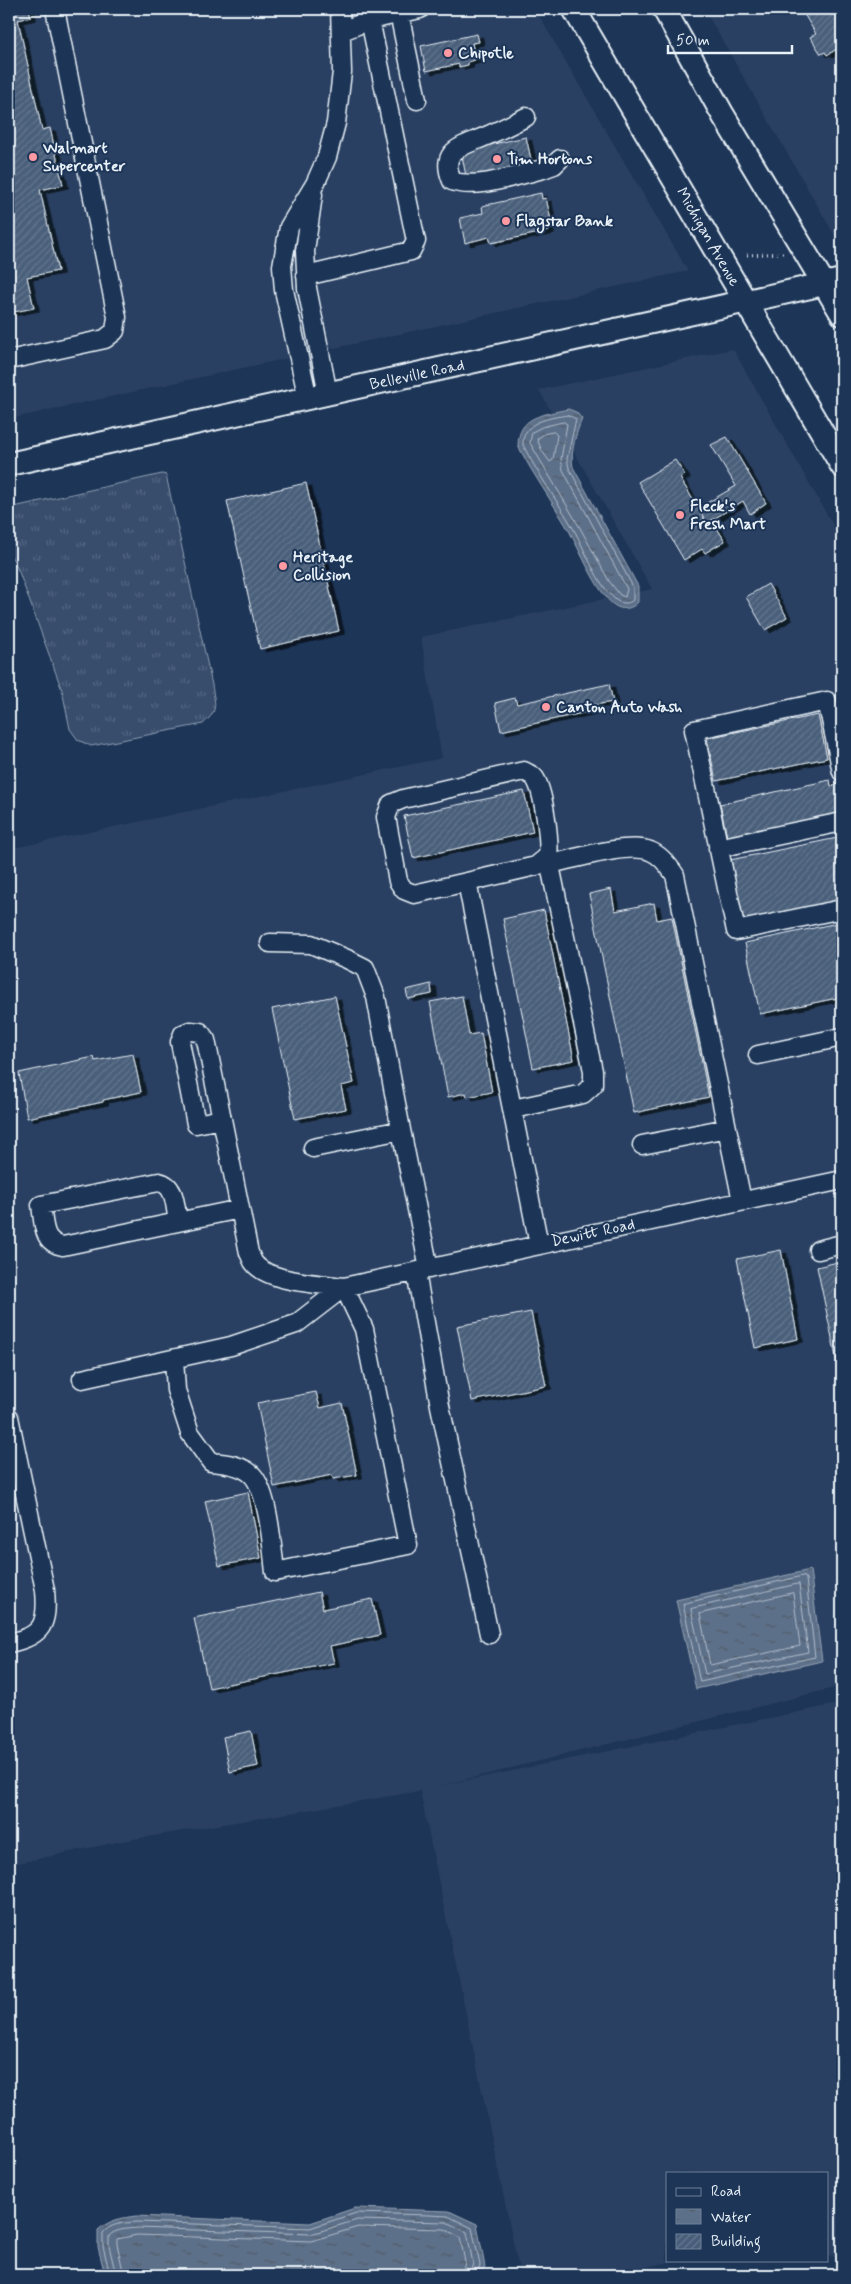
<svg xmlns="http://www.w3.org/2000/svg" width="851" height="2284" font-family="Mynerve,sans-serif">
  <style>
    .built { fill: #2a4162 }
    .grass { fill: url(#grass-tufts); stroke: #909fb2 }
    .water { fill: url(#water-ripples); stroke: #95a4b5 }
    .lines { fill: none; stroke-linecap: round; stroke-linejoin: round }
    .shore { stroke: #b0bdcc; stroke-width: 1 }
    .stream { stroke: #95a4b5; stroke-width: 5 }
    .building { fill: url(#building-hatch); stroke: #e8f1f8; filter: url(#shadow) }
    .minor-casing { stroke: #e8f1f8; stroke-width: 21 }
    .major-casing { stroke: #e8f1f8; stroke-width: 26 }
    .path { stroke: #e8f1f8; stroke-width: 3; stroke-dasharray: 1 4; stroke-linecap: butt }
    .minor { stroke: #1d3557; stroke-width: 18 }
    .major { stroke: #1d3557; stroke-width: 22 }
    .poi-dot { fill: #ff9aa2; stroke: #1d3557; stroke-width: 2 }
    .labels { text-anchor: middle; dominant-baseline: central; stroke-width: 4; stroke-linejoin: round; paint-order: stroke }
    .poi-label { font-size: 16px; font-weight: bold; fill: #e8f1f8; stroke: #1d3557; text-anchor: start }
    .street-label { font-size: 16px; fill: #e8f1f8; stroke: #1d3557 }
  </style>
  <defs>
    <pattern id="grass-tufts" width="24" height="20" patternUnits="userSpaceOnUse" patternTransform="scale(1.25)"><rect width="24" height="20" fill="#374d6c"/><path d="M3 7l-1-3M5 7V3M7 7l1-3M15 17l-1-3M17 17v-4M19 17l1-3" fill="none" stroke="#546782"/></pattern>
    <pattern id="water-ripples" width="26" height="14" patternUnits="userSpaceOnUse" patternTransform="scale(1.25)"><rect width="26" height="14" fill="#5d7089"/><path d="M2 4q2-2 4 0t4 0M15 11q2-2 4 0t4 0" fill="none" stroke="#505a66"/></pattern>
    <pattern id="building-hatch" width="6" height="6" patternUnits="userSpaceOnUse" patternTransform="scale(1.25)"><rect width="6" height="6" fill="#495e7a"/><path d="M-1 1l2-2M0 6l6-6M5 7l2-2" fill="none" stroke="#63768e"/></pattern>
    <filter id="shadow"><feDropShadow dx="5.5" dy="3" stdDeviation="0" flood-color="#0009"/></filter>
  </defs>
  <rect width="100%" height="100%" fill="#1d3557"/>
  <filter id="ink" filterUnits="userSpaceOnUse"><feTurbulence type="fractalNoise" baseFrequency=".02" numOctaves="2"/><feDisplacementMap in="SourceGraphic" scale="10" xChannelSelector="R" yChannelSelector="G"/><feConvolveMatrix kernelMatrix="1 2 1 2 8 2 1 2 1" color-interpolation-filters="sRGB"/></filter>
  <g filter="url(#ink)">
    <!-- built -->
    <path class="built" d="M9 9H535L688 271 9 419Z
      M704 9H842V240L838 241Z
      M733 349 842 541V1686L439 1786 842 1703V2259L827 2255V2173H667V2260H679L607 2275H520L420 1791 117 1842 9 1865V849L442 758 421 637 652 589 539 390Z"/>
    <!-- grass -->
    <path class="grass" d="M162 474 166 475 212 685C215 705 219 710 203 724L91 746 78 740 70 729 62 690 19 572 9 551V508Z"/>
    <!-- water -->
    <path class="water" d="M568 409 576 412 582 419C576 433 570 452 573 467L638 586V602C632 609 622 611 614 605 597 593 579 548 568 529 552 501 533 475 518 446 518 415 544 415 568 409Z
      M810 1570 822 1661 696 1689 676 1600Z
      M355 2208 449 2211 477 2224 485 2267 479 2275H105L98 2247V2230C109 2220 121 2218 136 2216L310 2223Z"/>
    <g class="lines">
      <!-- shore -->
      <path class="shore" d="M568 415 576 419 567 459 569 468 633 587V600C629 604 621 604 616 600 597 585 585 549 573 528 557 500 537 473 523 445 522 421 549 418 568 415Z
        M564 422 567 424 561 459 563 470 627 589 625 597 620 595 609 581 579 526 530 443 532 432 542 427Z
        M554 432 557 435 553 460 550 462 542 451 537 439 544 434Z
        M804 1576 806 1579 815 1657 700 1682 683 1604Z
        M799 1584 808 1652 705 1674 691 1609Z
        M793 1593 800 1646 710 1665 700 1614Z
        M110 2275 103 2246V2233C111 2223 124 2223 137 2222L310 2228 356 2213 428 2215 448 2216 472 2228 480 2265 476 2275
        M116 2275 109 2246V2236C115 2229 128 2229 137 2228L311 2234 357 2220 446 2222 467 2232 473 2264 469 2275
        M124 2275 117 2244V2239L137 2235 311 2241 358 2227 444 2229 460 2237 465 2262 462 2275"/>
      <!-- stream -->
      <path class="stream" d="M765 2275 777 2274"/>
    </g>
    <!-- building -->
    <path class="building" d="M9 9H29L31 17 18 20 42 130 50 128 63 185 40 190 58 271 27 277 34 308 9 313Z
      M801 9H842V46L827 55 825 52 821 54 810 37 816 34Z
      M477 34 479 42 472 43 475 60 468 62V65L459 67V64L426 71 421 46Z
      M526 137 533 168 467 181 461 151Z
      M541 193 542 199 546 198 552 225 548 226 549 231 491 243 489 237 465 243 460 218 483 213 482 206Z
      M727 437 766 503 750 514 743 501 707 523 698 508 736 486 711 445Z
      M675 460 685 475 680 478 710 528 715 525 725 541 705 553 702 549 684 560 638 482Z
      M306 483 339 631 260 649 227 501Z
      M768 584 787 617 765 630 746 597Z
      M609 684 613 702 594 705 596 710 501 731 495 703 515 698 517 704Z
      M818 715 827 758 716 781 707 738Z
      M830 780 831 786 842 783V812L727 837 720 804Z
      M524 791 533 832 413 858 404 816Z
      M842 837V900L743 921 730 860Z
      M611 889 615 911 654 903 657 920 672 917 709 1097 634 1113 589 894Z
      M544 910 574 1060 533 1068 503 919Z
      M842 922V997L760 1014 745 943Z
      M431 984 432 994 408 999 406 990Z
      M335 996 354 1083 341 1086 346 1109 295 1119 272 1009Z
      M462 996 469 1035 481 1033 492 1092 467 1097 466 1093 448 1097 430 1002Z
      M133 1054 141 1092 103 1100V1102L27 1118 19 1073 94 1057 95 1061Z
      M781 1250 798 1339 755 1348 737 1259Z
      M842 1261V1385L817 1267Z
      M531 1312 546 1386 472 1401 457 1326Z
      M316 1392 320 1408 342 1403 357 1475 333 1479 332 1475 274 1487 257 1403Z
      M248 1492 261 1558 219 1566 205 1501Z
      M319 1592 323 1609 372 1599 380 1635 330 1646 334 1663 209 1688 194 1618Z
      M251 1731 258 1766 230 1772 223 1737Z"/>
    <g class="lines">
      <!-- minor casing -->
      <g class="minor-casing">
        <path id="minor" d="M399 13 417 100
          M342 31 370 20 420 9
          M526 117C512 124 498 131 484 137 461 147 439 150 452 181 476 190 518 175 543 169L554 165 560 159
          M313 195 305 251 307 288 328 394
          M306 276 411 251 416 241 370 20
          M9 360 105 339 115 331 117 317 55 9
          M308 399 284 290 282 266 289 227 315 184 327 157 336 123 342 72 340 9
          M842 772 827 701 694 730 736 931 842 909
          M718 848 842 822
          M550 864C574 859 629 842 650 851 661 855 669 866 675 875L742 1201
          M467 882 536 866 548 856C550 842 544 789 534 777 532 775 527 773 524 771L403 799 391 804 386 817 398 881 404 890 414 894 467 882 539 1245
          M270 943 311 944 347 959 365 968 376 997 401 1130
          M758 1055 842 1037
          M513 1109 583 1094 593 1085V1071L548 856
          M222 1119 196 1124 180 1042 183 1034 190 1031 200 1032 206 1040 249 1253C251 1256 252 1261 254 1263 268 1282 322 1284 344 1287L842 1180
          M642 1145 727 1128
          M313 1148 401 1130 429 1269
          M178 1222C175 1207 176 1185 159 1182L41 1205C44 1223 42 1243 63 1246L240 1209
          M818 1250 842 1244
          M416 1272 440 1406 489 1634
          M174 1359 176 1390 190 1433 211 1462C224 1463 245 1465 254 1477 269 1497 272 1547 275 1572L408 1545 364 1329 344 1287
          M82 1379 231 1346 296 1324 344 1287
          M9 1417 45 1590C48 1624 43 1636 9 1643"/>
      </g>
      <!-- major casing -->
      <g class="major-casing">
        <path id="major" d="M574 9 842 466
          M664 9 723 115 842 314
          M9 464 842 280"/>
      </g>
      <!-- path -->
      <path class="path" d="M747 255 783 253"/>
      <!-- minor -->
      <use href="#minor" class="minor"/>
      <!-- major -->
      <use href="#major" class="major"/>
    </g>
  </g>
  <!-- markers -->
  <g class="poi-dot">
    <circle cx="448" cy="53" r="5"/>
    <circle cx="33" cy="157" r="5"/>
    <circle cx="497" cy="159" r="5"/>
    <circle cx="506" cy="221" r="5"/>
    <circle cx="680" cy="515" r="5"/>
    <circle cx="283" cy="566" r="5"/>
    <circle cx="546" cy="707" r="5"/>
  </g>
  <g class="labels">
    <!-- poi labels -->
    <g class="poi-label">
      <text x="458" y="53">Chipotle</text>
      <text x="43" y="148">Walmart<tspan x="43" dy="18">Supercenter</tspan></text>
      <text x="507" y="159">Tim Hortons</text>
      <text x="516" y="221">Flagstar Bank</text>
      <text x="690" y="506">Fleck's<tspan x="690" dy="18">Fresh Mart</tspan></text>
      <text x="293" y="557">Heritage<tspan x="293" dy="18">Collision</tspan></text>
      <text x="556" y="707">Canton Auto Wash</text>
    </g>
    <!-- street labels -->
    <g class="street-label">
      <text transform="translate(708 237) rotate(60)">Michigan Avenue</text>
      <text transform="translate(417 375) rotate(-12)">Belleville Road</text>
      <text transform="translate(593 1233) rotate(-12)">Dewitt Road</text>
    </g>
  </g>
  <!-- margin -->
  <rect width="851" height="2284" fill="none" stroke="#1d3557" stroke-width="30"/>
  <rect x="15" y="15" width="821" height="2254" fill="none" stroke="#e8f1f8" stroke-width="2" filter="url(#ink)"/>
  <!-- legend -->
  <rect x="666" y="2172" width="162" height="90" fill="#1d3557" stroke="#6e8097"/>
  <rect x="676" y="2188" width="25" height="8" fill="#1d3557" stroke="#6e8097"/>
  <text x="711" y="2196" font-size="15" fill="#e8f1f8">Road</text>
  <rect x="676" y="2209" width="25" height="15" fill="url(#water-ripples)" stroke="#6e8097"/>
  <text x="711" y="2222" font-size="15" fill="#e8f1f8">Water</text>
  <rect x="676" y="2234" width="25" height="15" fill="url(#building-hatch)" stroke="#6e8097"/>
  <text x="711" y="2246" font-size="15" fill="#e8f1f8">Building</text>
  <!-- scale -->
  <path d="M668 45v8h124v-8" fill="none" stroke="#e8f1f8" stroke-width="2.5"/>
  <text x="676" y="45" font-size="15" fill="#e8f1f8" stroke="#1d3557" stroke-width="4" paint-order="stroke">50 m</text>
</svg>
